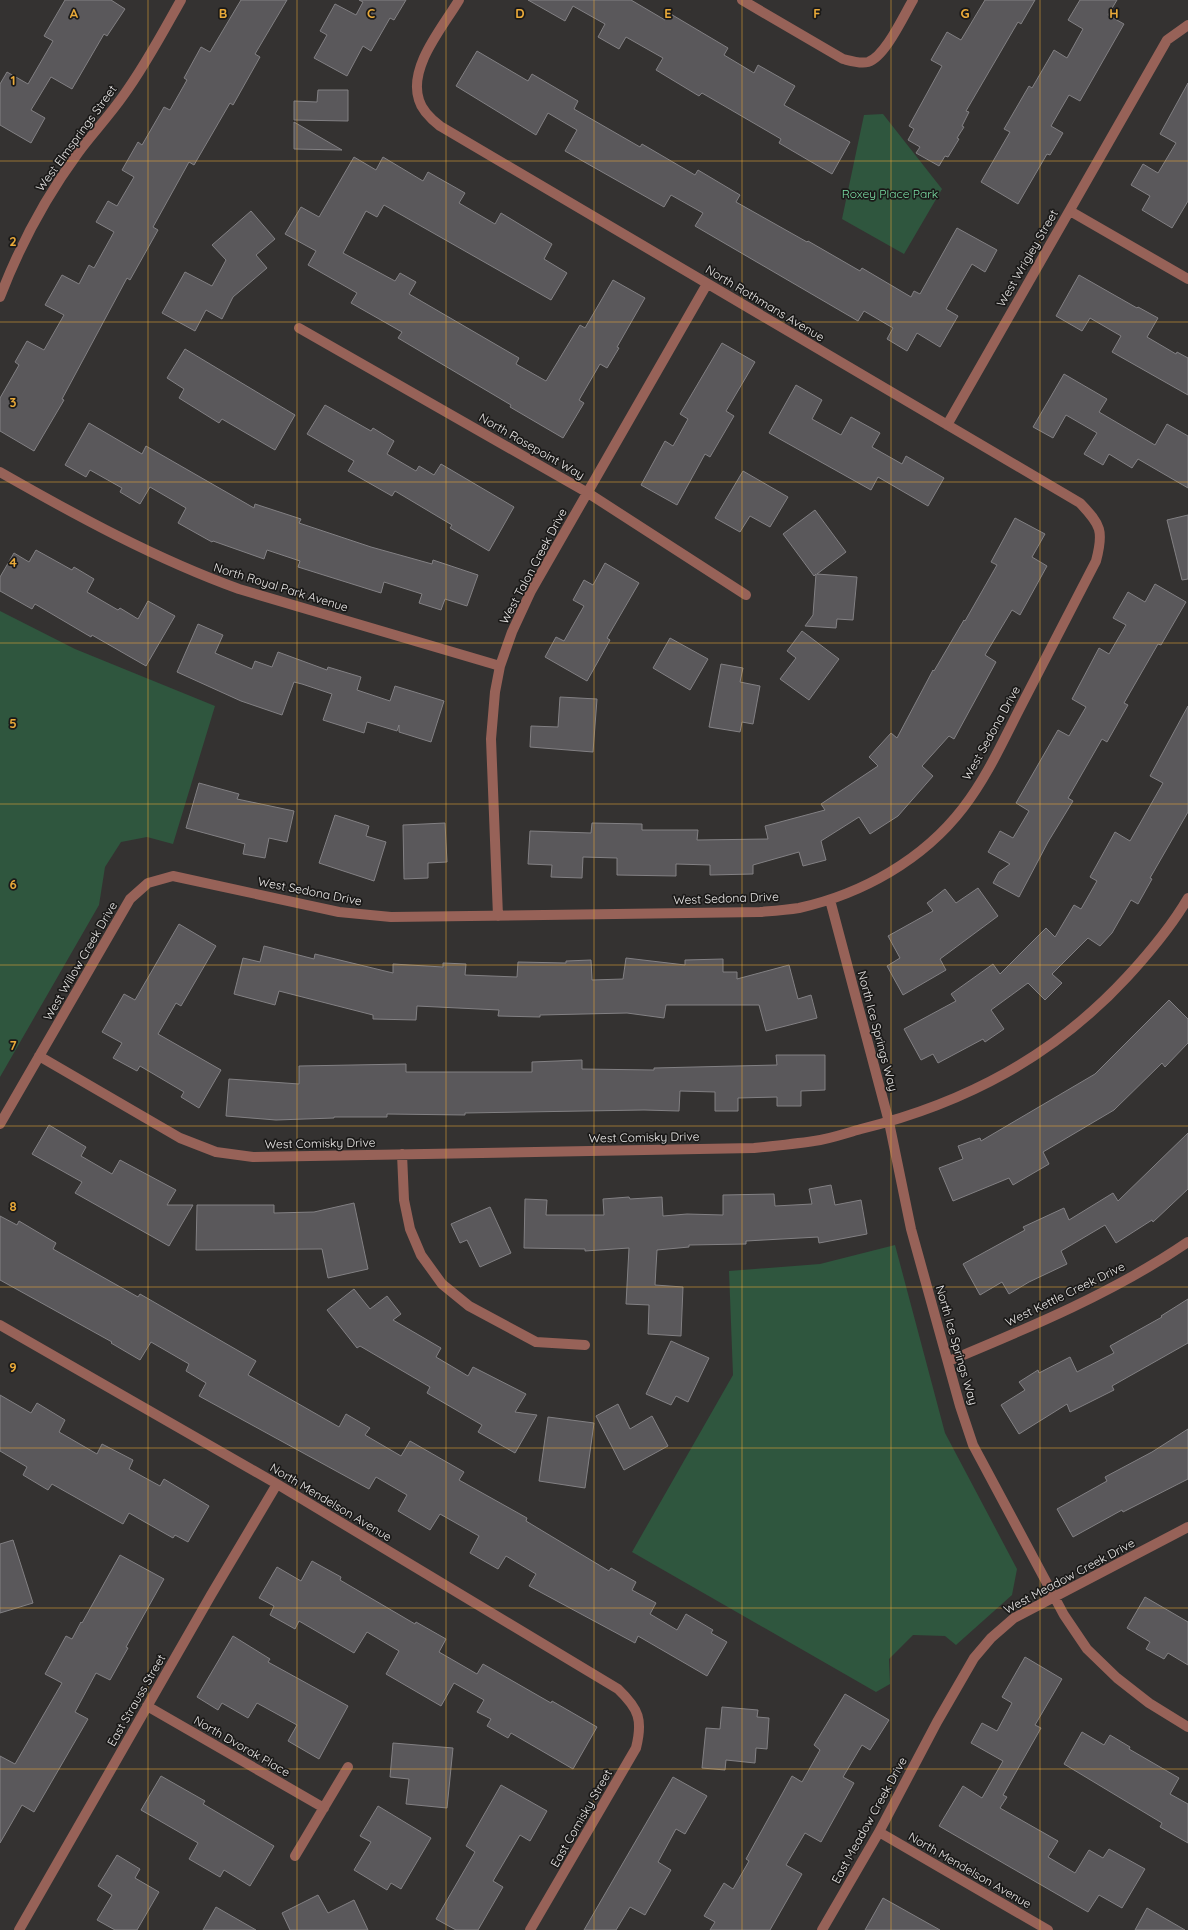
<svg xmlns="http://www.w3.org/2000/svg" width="1188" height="1930" font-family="Quicksand,sans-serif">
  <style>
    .green { fill: #2f563e }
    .building { fill: #5a585b; stroke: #828083 }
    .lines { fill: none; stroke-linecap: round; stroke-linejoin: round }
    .minor { stroke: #976258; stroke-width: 10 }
    .grid { fill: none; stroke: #eaaa39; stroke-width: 1; stroke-opacity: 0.55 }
    .labels { text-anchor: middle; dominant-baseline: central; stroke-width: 3.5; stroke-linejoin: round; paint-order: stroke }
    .street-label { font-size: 12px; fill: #eceae9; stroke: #1b1a19 }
    .park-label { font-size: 12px; fill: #7be1a5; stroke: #1b1a19 }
    .grid-label { font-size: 13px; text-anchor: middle; font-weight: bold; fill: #eaaa39; stroke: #1b1a19; stroke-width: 3.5; stroke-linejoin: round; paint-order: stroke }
  </style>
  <rect width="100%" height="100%" fill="#343231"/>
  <!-- green -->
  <path class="green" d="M883 114 942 189 904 254 842 219 864 115Z
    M0 611 75 649 215 706 173 844 147 837 121 842 105 867 99 905 0 1077Z
    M895 1245 945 1433 1017 1569 1012 1595 956 1645 945 1636 913 1635 889 1659 890 1684 876 1692 632 1552 733 1375 729 1271 820 1264Z"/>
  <!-- building -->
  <path class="building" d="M65 0H111L125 9 107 36 104 34 72 89 51 77 31 110 45 118 31 143 0 125V84L7 72 28 84 53 41 44 36Z
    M241 0H287L255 54 260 57 233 105 230 103 194 165 189 162 153 227 158 230 130 280 127 278 62 399 64 400 34 451 0 431V398L19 365 15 362 27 341 44 350 64 315 45 305 62 275 79 284 89 265 94 268 114 232 96 222 108 201 117 206 134 177 122 170 138 142 142 145 164 107 170 110 187 80 184 78 201 47 210 52Z
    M359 0H406L394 20 390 18 371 51 363 46 347 76 314 58 327 35 320 31 335 4 356 15 363 2Z
    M528 0H631L665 20 669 13 728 48 724 55 754 73 758 65 795 86 784 105 850 142 832 174 779 143 781 139 702 93 699 96 656 70 663 58 626 37 619 49 598 37 605 24 573 6 565 21Z
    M985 0H1035L1021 24 1018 22 966 111 969 112 962 126 964 127 957 138 959 139 948 157 945 156 939 166 916 153 920 147 908 140 914 129 909 126 942 66 931 60 947 32 961 40Z
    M1080 0H1117L1108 15 1124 24 1080 101 1069 95 1051 126 1063 133 1050 155 1047 154 1018 204 981 182 1010 132 1004 129 1029 86 1032 88 1054 50 1067 58 1083 29 1068 20Z
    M477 51 528 81 532 74 578 101 574 109 640 147 642 144 695 175 698 170 740 195 736 202 807 242 808 241 860 271 862 268 911 297 914 291 920 294 957 228 997 250 985 272 972 264 946 309 958 316 940 347 917 333 907 351 887 339 893 328 864 311 858 321 695 226 703 213 671 195 664 207 565 151 577 130 548 113 536 135 456 86Z
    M1188 83V201L1172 228 1142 210 1150 196 1131 185 1143 164 1158 173 1176 143 1160 134Z
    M318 90H348V121L294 120V101L317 102Z
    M294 122 342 150 294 149Z
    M354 157 376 170 383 157 423 181 428 172 465 193 459 203 495 224 501 213 552 244 544 259 567 273 551 300 384 205 377 217 366 211 343 253 395 281 400 273 416 282 409 294 519 358 516 364 546 381 580 325 585 328 613 280 645 298 617 347 619 348 607 368 600 364 579 400 584 403 563 438 510 407 511 405 398 338 402 332 351 303 357 293 308 265 316 251 285 234 301 207 319 217Z
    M251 211 275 239 256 255 267 268 233 297 222 319 206 310 195 331 162 313 185 272 212 286 226 260 212 245Z
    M1079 275 1137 308 1138 307 1158 318 1147 337 1176 354 1177 352 1188 358V395L1112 352 1121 336 1090 318 1082 331 1056 316Z
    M722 343 755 362 726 411 734 416 710 457 705 454 677 505 641 485 665 441 673 446 688 419 680 414Z
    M185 349 295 415 275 450 222 419 219 423 179 398 184 389 167 378Z
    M1064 374 1107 399 1099 412 1155 445 1167 424 1188 436V488L1138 459 1132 468 1109 454 1103 465 1084 454 1097 433 1066 415 1053 438 1033 427Z
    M796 385 822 400 812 419 841 435 851 417 880 433 872 447 902 464 906 456 944 478 928 506 878 477 871 490 769 433Z
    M325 405 371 431 373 428 394 441 387 454 416 471 419 466 434 475 441 464 514 507 489 551 450 528 452 525 395 491 392 496 348 471 354 461 307 434Z
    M89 423 142 454 146 446 254 508 255 504 301 519 299 523 371 547 432 564 433 560 478 575 467 606 445 599 441 610 419 603 422 594 384 582 381 593 298 567 300 561 267 550 264 559 213 541 212 542 178 523 186 508 150 487 140 504 120 492 122 488 90 470 86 477 65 465Z
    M743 471 788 497 770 527 750 516 740 532 715 518Z
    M815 510 846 552 817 574 857 577 853 620 837 619 836 628 805 626 813 615 816 574 814 576 783 534Z
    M1188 515V579L1182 580 1167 520Z
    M1015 518 1045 534 1032 557 1047 566 1020 615 1012 610 985 655 996 662 954 739 949 736 922 766 933 776 898 816 870 834 859 817 821 841 826 860 803 866 799 852 753 865V874L710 875V865L676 864V876L617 875V858L583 857 582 878 551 877 552 865 528 864 530 831 591 833 592 823 642 824V830H698L697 840 768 839 765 826 825 810 821 804 878 766 869 757 891 733 897 738 933 670 934 671 964 620 965 621 997 565 991 562Z
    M36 550 72 570 74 567 94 579 87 592 118 610 120 608 138 619 148 601 175 616 146 666 92 635 91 637 35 604 32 609 0 591V577L14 553 29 562Z
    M605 563 639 583 607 638 610 640 587 681 545 657 556 637 564 641 584 606 573 600 584 580 593 585Z
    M1155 584 1186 602 1161 645 1158 644 1124 703 1128 705 1107 742 1102 739 1068 798 1073 801 1048 842 1019 897 993 883 999 872 1010 864 988 852 1000 831 1013 838 1029 811 1016 803 1058 730 1069 736 1086 707 1072 699 1099 648 1109 654 1126 625 1113 618 1128 592 1145 602Z
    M198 624 223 635 215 653 252 669 255 661 272 667 278 652 327 670 328 667 361 677 357 690 390 701 395 686 444 701 431 742 399 732V725L397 731 367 722 364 733 323 720 332 694 302 684 294 682 282 715 241 701 177 672Z
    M802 631 839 659 809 700 780 679 796 658 787 651Z
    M670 638 708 659 690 690 653 668Z
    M721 664 743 668 740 682 760 686 753 724 742 722 740 732 709 727Z
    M560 697 597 699 593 752 530 747 531 726 558 727Z
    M1188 706V812L1150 878 1152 879 1138 904 1131 900 1112 933 1100 946 1088 938 1052 974 1062 983 1045 1000 1028 983 991 1010 1004 1029 985 1042 983 1039 938 1063 933 1054 921 1060 904 1029 956 1001 951 994 993 964 1000 974 1046 928 1055 937 1074 905 1081 909 1097 881 1090 877 1115 832 1130 841 1163 783 1150 776Z
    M199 783 239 794 237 799 294 811 287 842 269 838 265 858 243 854 245 844 186 828Z
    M335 815 369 826 366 836 386 842 374 881 319 863Z
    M445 823 447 862 428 863V878L404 879 403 825Z
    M978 888 998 916 940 959 946 970 903 995 887 966 900 958 888 936 933 911 927 903 945 889 956 903Z
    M179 924 216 946 181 1006 176 1003 158 1034 221 1070 199 1108 181 1097 184 1092 140 1066 137 1071 113 1058 122 1043 102 1032 124 994 135 1000Z
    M264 946 314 959 315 954 393 973V964L443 967V963L466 964 465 975 517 977 518 962 566 963V961L591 960 592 980 623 979 626 958 685 965V960L723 959V972H737V979L789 965 798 999 811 995 817 1018 766 1031 759 1005H666L664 1018 627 1013 540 1015V1017L498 1016 499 1010 417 1006 416 1020 373 1019V1015L279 991 275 1005 234 994 243 958 260 962Z
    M1169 1000 1188 1019V1043L1165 1067 1162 1063 1114 1110 1043 1152 1049 1164 1013 1185 1009 1178 953 1201 939 1168 963 1159 958 1146 980 1138 981 1141 1095 1074Z
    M776 1055H825V1090L801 1091V1106H777V1097L738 1098V1111H715V1092L680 1091 679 1111 644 1110 465 1113V1115L387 1114V1117H334V1118L276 1120 226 1116 229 1079 299 1084V1066L406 1064V1072H532V1062L582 1060V1069L654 1070V1068L777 1065Z
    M49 1125 86 1147 81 1156 112 1174 120 1160 176 1190 167 1205H193L169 1246 75 1193 82 1182 32 1154Z
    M1188 1133V1189L1153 1222 1152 1220 1116 1243 1105 1225 1061 1251 1067 1264 1029 1282 1009 1294 1002 1282 980 1295 963 1264 1025 1230 1023 1227 1064 1208 1069 1220 1113 1193 1118 1201Z
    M831 1185 835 1205 861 1200 867 1234 819 1243 818 1237 746 1241V1244L689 1245V1247L657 1250 655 1285 683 1287 681 1336 648 1334 649 1305 626 1304 629 1248 585 1251V1249L524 1248 525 1199 547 1200 546 1215H604L603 1199 629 1197 630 1199 662 1197 663 1216 687 1214 723 1215V1195L774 1194 775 1206 812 1204 809 1189Z
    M354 1203 368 1269 328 1278 322 1249 196 1250 197 1205H274V1213L314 1212Z
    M490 1207 511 1253 480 1267 467 1240 460 1243 451 1224Z
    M0 1216 17 1225 19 1221 56 1243 53 1249 138 1297 140 1294 256 1361 248 1375 339 1427 346 1414 370 1428 365 1435 401 1456 410 1441 464 1472 459 1480 527 1518 526 1521 609 1571 611 1568 636 1582 632 1590 656 1603 650 1614 677 1630 686 1614 713 1630 711 1633 727 1642 707 1676 638 1636 635 1643 529 1586 536 1574 506 1556 498 1569 470 1553 479 1536 440 1514 430 1530 398 1511 407 1495 376 1477 369 1489 199 1396 206 1383 186 1371 189 1364 151 1342 140 1360 111 1343 112 1342 0 1280Z
    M354 1289 370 1309 387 1296 401 1314 393 1320 441 1348 436 1357 468 1376 473 1367 526 1394 515 1412 537 1415 515 1453 478 1432 482 1425 427 1393 430 1387 360 1346 357 1348 327 1310Z
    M1188 1299V1343L1112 1386 1114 1390 1070 1412 1067 1404 1019 1434 1001 1405 1025 1390 1019 1382 1038 1370 1039 1373 1070 1357 1077 1372 1114 1353 1110 1346 1162 1317 1161 1316Z
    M671 1341 709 1358 688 1402 676 1396 671 1405 646 1394Z
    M0 1395 31 1413 37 1403 65 1420 59 1432 97 1454 102 1444 133 1460 129 1469 160 1486 164 1479 209 1506 188 1542 175 1535 173 1538 129 1513 123 1524 52 1484 48 1490 23 1475 27 1467 0 1451Z
    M618 1404 630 1429 652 1416 668 1446 624 1470 596 1416Z
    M548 1417 594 1423 585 1488 539 1481Z
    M1188 1429V1479L1123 1512 1122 1510 1073 1537 1057 1509 1107 1481 1105 1477 1152 1452Z
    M13 1540 33 1603 0 1613V1544Z
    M120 1555 164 1579 126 1647 128 1648 110 1680 96 1673 75 1712 88 1719 34 1812 22 1805 0 1843V1756L15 1764 62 1683 45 1674 66 1636 72 1639 81 1622 82 1623Z
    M312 1561 341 1577 340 1580 415 1624 416 1622 446 1639 439 1652 477 1674 483 1664 551 1703 552 1701 597 1727 573 1769 511 1733 508 1738 487 1726 491 1719 477 1712 484 1700 454 1683 441 1706 386 1674 399 1651 367 1632 354 1653 299 1621 295 1629 270 1615 274 1606 259 1598 277 1567 301 1581Z
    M1145 1597 1188 1622V1665L1168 1653 1164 1659 1146 1649 1150 1642 1127 1628Z
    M233 1636 270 1659 268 1662 348 1706 319 1759 288 1741 297 1725 257 1703 248 1718 222 1703 218 1710 197 1697Z
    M1025 1657 1062 1679 1035 1725 1041 1728 1003 1795 1007 1797 1000 1808 1058 1841 1048 1857 1075 1873 1089 1850 1103 1858 1109 1849 1145 1869 1122 1908 1099 1895 1088 1912 939 1826 963 1786 982 1798 1003 1761 971 1743 982 1723 997 1731 1012 1703 1002 1697Z
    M845 1694 889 1720 870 1750 862 1745 843 1777 854 1783 821 1842 805 1833 786 1865 802 1874 770 1930H710L715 1922 704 1916 724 1883 733 1889 749 1861 746 1859 792 1776 802 1782 820 1750 814 1745Z
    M722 1707 758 1710 757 1717 769 1718 767 1749 756 1748 755 1763 726 1760 725 1770 702 1768 706 1728 720 1729Z
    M1082 1732 1104 1745 1110 1735 1130 1747 1129 1749 1179 1778 1170 1794 1188 1804V1843L1160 1827 1162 1823 1064 1764Z
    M393 1743 453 1748 447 1808 406 1804 409 1779 390 1777Z
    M161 1776 205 1801 203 1804 274 1846 250 1886 224 1870 220 1877 189 1859 198 1843 141 1810Z
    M673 1777 707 1796 685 1834 676 1829 658 1862 671 1870 645 1915 630 1907 616 1930H584Z
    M501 1785 547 1811 530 1841 520 1835 493 1881 503 1887 478 1930H456L436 1919 475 1852 466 1846Z
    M378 1806 431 1838 401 1889 391 1883 387 1890 354 1870 371 1842 360 1836Z
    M117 1855 140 1869 135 1878 159 1892 137 1930H115L97 1920 112 1895 98 1886Z
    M318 1895 328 1913 354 1900 368 1930H290L282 1913Z
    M883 1898 940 1930H865Z
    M216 1907 256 1930H203Z
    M1147 1908 1185 1930H1135Z"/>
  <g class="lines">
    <!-- minor -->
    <path class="minor" d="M742 0 843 59C851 61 860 64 868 62 885 57 904 15 913 0
      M1070 211 1188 279
      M0 297C20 245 45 198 78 153 92 134 109 116 123 96 145 66 163 32 181 0
      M299 328 588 493 746 595
      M947 425 1167 40 1188 25
      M0 472C77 516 156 559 239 589L500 666
      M830 900 889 1122 911 1229 960 1406 973 1445 1064 1615 1087 1649 1117 1678 1149 1703 1188 1727
      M498 916 491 739 495 692 500 666 512 632 531 591 707 284
      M39 1056 180 1138 216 1152 253 1157 754 1148C774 1146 794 1144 814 1141 830 1139 846 1133 861 1129 966 1103 1054 1056 1127 977 1150 952 1171 927 1188 898
      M0 1124 130 899 148 883 173 876 339 912 391 917 760 912C772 911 786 910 799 908 862 894 923 860 963 808 987 777 1003 741 1021 706 1046 658 1071 609 1096 561 1104 531 1101 525 1080 503L440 126C431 119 422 111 419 100 408 67 443 27 459 0
      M402 1154 404 1200 410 1229 421 1255 442 1284 469 1306 536 1342 585 1345
      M0 1325 277 1484 618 1689C639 1709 643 1720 636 1748L530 1930
      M949 1361C1031 1327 1115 1292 1188 1242
      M147 1706 324 1808
      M879 1832 1048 1930
      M295 1856 348 1767
      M19 1930 211 1595 277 1484
      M822 1930 879 1832 937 1722 974 1658 991 1638 1014 1618 1188 1527"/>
  </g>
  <!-- grid -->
  <path class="grid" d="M148 0V1930M297 0V1930M446 0V1930M594 0V1930M742 0V1930M891 0V1930M1040 0V1930M0 161H1188M0 322H1188M0 482H1188M0 643H1188M0 804H1188M0 965H1188M0 1126H1188M0 1287H1188M0 1448H1188M0 1608H1188M0 1769H1188"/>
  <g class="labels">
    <!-- street labels -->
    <g class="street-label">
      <text transform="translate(76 138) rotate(-54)">West Elmsprings Street</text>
      <text transform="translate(1027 258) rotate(-60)">West Wrigley Street</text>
      <text transform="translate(765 303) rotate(31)">North Rothmans Avenue</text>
      <text transform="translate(532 446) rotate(30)">North Rosepoint Way</text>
      <text transform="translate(533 566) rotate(-62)">West Talon Creek Drive</text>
      <text transform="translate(281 587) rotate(17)">North Royal Park Avenue</text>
      <text transform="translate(991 733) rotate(-61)">West Sedona Drive</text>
      <text transform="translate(310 891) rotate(11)">West Sedona Drive</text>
      <text transform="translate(726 898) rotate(-2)">West Sedona Drive</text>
      <text transform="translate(80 961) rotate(-60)">West Willow Creek Drive</text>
      <text transform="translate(878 1031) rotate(75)">North Ice Springs Way</text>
      <text transform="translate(644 1137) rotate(-1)">West Comisky Drive</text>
      <text transform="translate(320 1143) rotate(-1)">West Comisky Drive</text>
      <text transform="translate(1065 1294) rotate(-26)">West Kettle Creek Drive</text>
      <text transform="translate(957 1345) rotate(74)">North Ice Springs Way</text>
      <text transform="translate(331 1502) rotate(31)">North Mendelson Avenue</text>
      <text transform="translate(1069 1576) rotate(-28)">West Meadow Creek Drive</text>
      <text transform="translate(136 1700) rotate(-60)">East Strauss Street</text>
      <text transform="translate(242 1746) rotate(30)">North Dvorak Place</text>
      <text transform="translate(581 1818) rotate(-60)">East Comisky Street</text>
      <text transform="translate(869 1820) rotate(-61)">East Meadow Creek Drive</text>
      <text transform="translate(970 1870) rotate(30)">North Mendelson Avenue</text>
    </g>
    <!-- park labels -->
    <g class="park-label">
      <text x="890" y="193">Roxey Place Park</text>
    </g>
  </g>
  <g class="grid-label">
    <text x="74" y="18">A</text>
    <text x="223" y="18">B</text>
    <text x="371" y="18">C</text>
    <text x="520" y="18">D</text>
    <text x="668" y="18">E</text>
    <text x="817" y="18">F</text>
    <text x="965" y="18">G</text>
    <text x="1114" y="18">H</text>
    <text x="13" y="85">1</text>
    <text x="13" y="246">2</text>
    <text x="13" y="407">3</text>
    <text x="13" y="567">4</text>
    <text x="13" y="728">5</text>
    <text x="13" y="889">6</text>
    <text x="13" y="1050">7</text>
    <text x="13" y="1211">8</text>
    <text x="13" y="1372">9</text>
  </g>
</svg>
